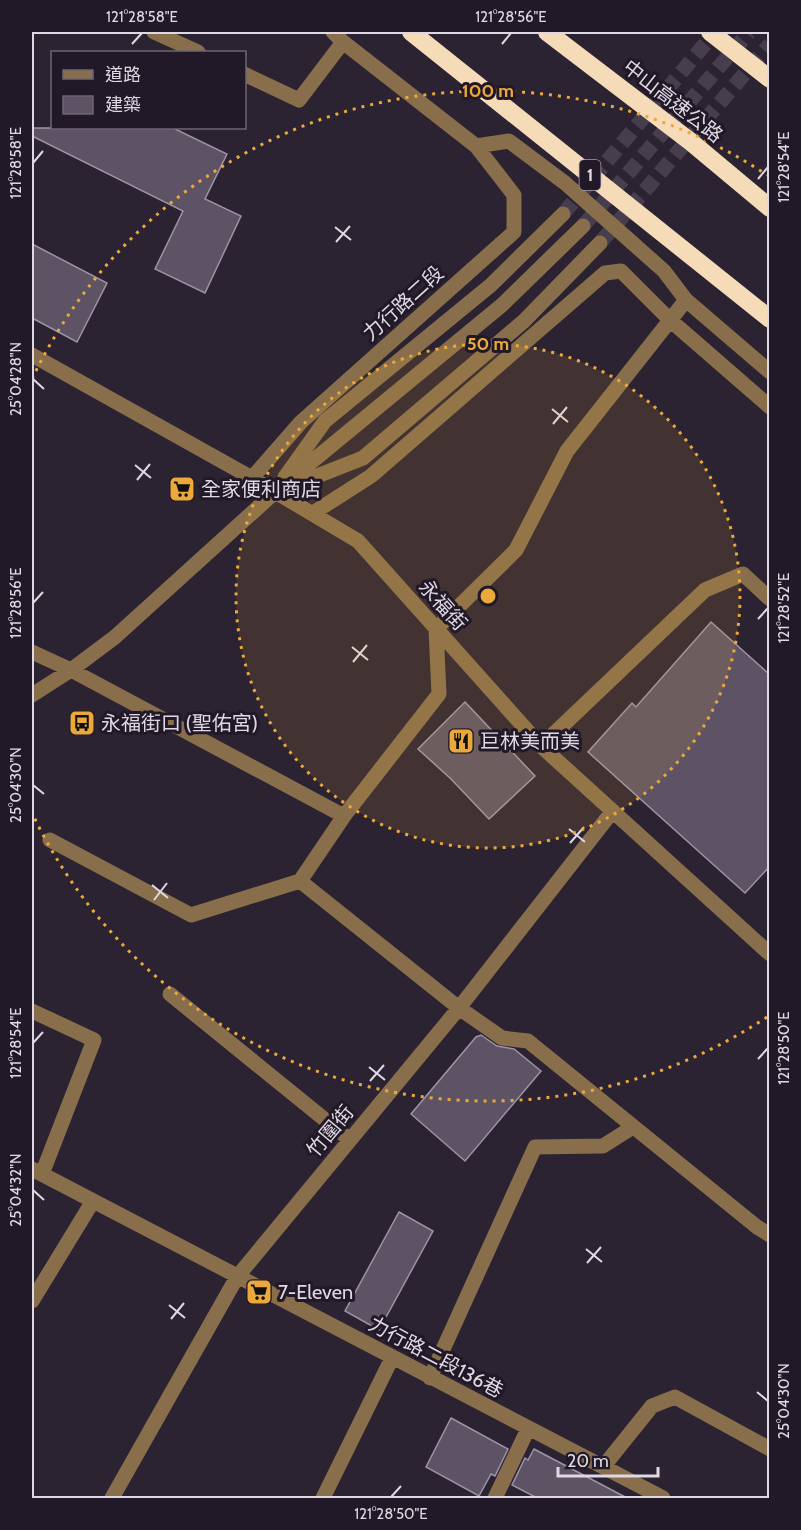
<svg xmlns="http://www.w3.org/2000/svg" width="801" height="1530" font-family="Cabin,'Noto Sans TC',sans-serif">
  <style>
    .building { fill: #5d5365; stroke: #9d93a7; stroke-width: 1.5 }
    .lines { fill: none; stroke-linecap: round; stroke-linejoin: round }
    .minor-tunnel { stroke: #463d4d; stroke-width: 15; stroke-dasharray: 15 8; stroke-linecap: butt }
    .minor { stroke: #886e4a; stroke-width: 15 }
    .highway { stroke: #f5dbb8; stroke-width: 18 }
    .highway-bridge { stroke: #f5dbb8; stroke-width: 18 }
    .ticks { fill: none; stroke: #dfd9e4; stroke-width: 2 }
    .ring { fill: none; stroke: #eca93b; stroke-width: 3; stroke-dasharray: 3 6 }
    .labels { text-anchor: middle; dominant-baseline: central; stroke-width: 6; stroke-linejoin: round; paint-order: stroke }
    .shield { fill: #211928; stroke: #a69fac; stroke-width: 1.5 }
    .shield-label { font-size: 18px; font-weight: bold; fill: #dfd9e4 }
    .street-label { font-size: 20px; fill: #dfd9e4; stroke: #211928 }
    .poi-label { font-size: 20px; fill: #dfd9e4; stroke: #211928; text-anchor: start }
    .centre { fill: #eca93b; stroke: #211928; stroke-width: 3 }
    .ring-label { font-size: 18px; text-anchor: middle; font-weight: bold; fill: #eca93b; stroke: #211928; stroke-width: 6; stroke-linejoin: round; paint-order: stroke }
    .neatline { fill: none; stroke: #dfd9e4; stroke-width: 2 }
    .ticks-label { font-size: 15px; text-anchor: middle; fill: #dfd9e4 }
  </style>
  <rect width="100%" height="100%" fill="#2b2232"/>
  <!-- building -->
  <path class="building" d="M32 128H173L227 154 205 199 241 216 205 293 155 269 183 211 32 136Z
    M32 244 107 283 77 342 32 318Z
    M711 622 770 675V866L745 893 588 752 632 703 636 707Z
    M465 702 535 776 489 819 451 779 418 749Z
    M481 1035 497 1046 514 1049 541 1071 465 1161 411 1114 476 1037Z
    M399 1212 433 1231 379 1330 345 1311Z
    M451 1418 508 1449 495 1476 491 1474 479 1496 426 1467Z
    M534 1449 627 1498H537L512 1485 525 1458 528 1460Z"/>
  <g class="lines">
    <!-- minor-tunnel -->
    <path class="minor-tunnel" d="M563 214 715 32
      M583 226 749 32
      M600 243 770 44"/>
    <!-- minor -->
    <path class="minor" d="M154 32 198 52
      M244 74 299 100 343 42
      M476 146 509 141 565 183 664 271 686 300 770 372
      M32 355 252 478 358 541 541 746 770 954
      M285 477 325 421 491 285 563 214
      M252 478 301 422 514 232V195L476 146 343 42 333 32
      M289 487 363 458 524 321 600 243
      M313 513 371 476 605 273 621 271 670 320 770 407
      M32 652 71 670 344 816
      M32 695 71 670 115 637 275 492 502 305 583 226
      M541 746 705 590 743 574 770 599
      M50 840 191 915 300 881 344 816 439 694 436 629 516 550 567 451 686 300
      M300 881 459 1008 502 1038 528 1041 757 1227 770 1235
      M170 994 350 1140
      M32 1011 94 1040 42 1174
      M32 1169 663 1498
      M32 1301 93 1201
      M430 1378 535 1147 603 1146 633 1127
      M603 1467 652 1406 675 1397 770 1449
      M112 1498 237 1277 459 1008 612 812
      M323 1498 392 1358
      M495 1498 528 1429"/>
    <!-- highway -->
    <path class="highway" d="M547 32 691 142 770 208
      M710 32 770 79"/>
    <!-- highway-bridge -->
    <path class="highway-bridge" d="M411 32 770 319"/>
  </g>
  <!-- ticks -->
  <path class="ticks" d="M132 44 142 33M502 44 511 33M33 163 43 151M758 179 768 167M335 227 351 240M336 242 350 226M33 379 44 389M552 409 568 422M553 424 567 407M135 465 151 478M137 480 150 464M33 603 43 592M758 619 768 608M352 647 368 660M353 662 367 645M33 785 44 794M569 829 585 842M570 843 584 827M152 885 168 898M154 900 167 883M33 1043 43 1032M758 1059 768 1048M369 1067 385 1080M370 1081 384 1065M33 1190 44 1200M586 1249 602 1262M587 1263 601 1247M169 1305 185 1318M171 1319 184 1303M757 1392 768 1401M391 1497 401 1486"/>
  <!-- distance rings -->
  <circle cx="488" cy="596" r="252" fill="#eca93b" fill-opacity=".12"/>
  <g class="ring">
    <circle cx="488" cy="596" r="252"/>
    <path d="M767 1017A505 505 0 0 1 32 813M32 379A505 505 0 0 1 767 175"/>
  </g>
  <!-- icons -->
  <defs>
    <g id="supermarket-square" transform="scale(1.35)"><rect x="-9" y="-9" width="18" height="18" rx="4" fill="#eca93b" stroke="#211928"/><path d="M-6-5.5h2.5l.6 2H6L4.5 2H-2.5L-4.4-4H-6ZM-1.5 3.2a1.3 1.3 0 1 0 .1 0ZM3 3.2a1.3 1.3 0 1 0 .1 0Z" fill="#111"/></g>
    <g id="bus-square" transform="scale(1.35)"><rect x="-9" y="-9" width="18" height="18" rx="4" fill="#eca93b" stroke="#211928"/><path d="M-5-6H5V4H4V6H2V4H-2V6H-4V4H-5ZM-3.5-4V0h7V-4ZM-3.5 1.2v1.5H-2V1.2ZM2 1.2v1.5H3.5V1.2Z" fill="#111"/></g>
    <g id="restaurant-square" transform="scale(1.35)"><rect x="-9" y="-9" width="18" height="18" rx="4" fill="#eca93b" stroke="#211928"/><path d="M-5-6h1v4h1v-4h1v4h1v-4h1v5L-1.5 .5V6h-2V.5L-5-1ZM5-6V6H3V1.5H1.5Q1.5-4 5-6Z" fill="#111"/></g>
  </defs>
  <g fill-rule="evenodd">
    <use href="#supermarket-square" x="182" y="489"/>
    <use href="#bus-square" x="82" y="723"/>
    <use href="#restaurant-square" x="461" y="741"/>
    <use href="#supermarket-square" x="259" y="1292"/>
  </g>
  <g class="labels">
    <!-- shield labels -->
    <rect class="shield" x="579.5" y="160" width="21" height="30" rx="4.5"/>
    <g class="shield-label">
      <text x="590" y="175">1</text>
    </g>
    <!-- street labels -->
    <g class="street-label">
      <text transform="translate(673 101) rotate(38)">中山高速公路</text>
      <text transform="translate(403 303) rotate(-42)">力行路二段</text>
      <text transform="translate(443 605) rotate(48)">永福街</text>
      <text transform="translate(330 1131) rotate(-50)">竹圍街</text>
      <text transform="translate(436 1357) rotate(28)">力行路二段136巷</text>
    </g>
    <!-- poi labels -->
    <g class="poi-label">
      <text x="201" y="489">全家便利商店</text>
      <text x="101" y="723">永福街口 (聖佑宮)</text>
      <text x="480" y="741">巨林美而美</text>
      <text x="278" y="1292">7-Eleven</text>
    </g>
  </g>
  <circle cx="488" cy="596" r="9" class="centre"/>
  <g class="ring-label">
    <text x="488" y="97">100 m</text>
    <text x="488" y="350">50 m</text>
  </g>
  <!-- border -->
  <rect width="801" height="1530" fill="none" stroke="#211928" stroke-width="66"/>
  <!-- legend -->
  <rect x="51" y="51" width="195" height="78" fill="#211928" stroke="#6d6673" stroke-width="1.5"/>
  <rect x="63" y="70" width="30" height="9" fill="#886e4a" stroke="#6d6673" stroke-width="1.5"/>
  <text x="105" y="81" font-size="18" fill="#dfd9e4">道路</text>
  <rect x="63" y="96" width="30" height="18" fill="#5d5365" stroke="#6d6673" stroke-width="1.5"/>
  <text x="105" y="111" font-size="18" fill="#dfd9e4">建築</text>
  <!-- scale -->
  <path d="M558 1467v9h100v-9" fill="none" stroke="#dfd9e4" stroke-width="3"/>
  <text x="567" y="1467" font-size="18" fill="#dfd9e4" stroke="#211928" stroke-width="4.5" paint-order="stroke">20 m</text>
  <rect x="33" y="33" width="735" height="1464" class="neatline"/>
  <g class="ticks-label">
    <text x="142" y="22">121°28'58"E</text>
    <text x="511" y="22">121°28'56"E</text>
    <text transform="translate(16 163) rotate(-90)" y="5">121°28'58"E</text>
    <text transform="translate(784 167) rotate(-90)" y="5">121°28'54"E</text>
    <text transform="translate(16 379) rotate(-90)" y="5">25°04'28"N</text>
    <text transform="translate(16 603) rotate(-90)" y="5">121°28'56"E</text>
    <text transform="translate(784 608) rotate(-90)" y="5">121°28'52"E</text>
    <text transform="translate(16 785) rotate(-90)" y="5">25°04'30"N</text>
    <text transform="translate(16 1043) rotate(-90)" y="5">121°28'54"E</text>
    <text transform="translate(784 1048) rotate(-90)" y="5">121°28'50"E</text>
    <text transform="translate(16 1190) rotate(-90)" y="5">25°04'32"N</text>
    <text transform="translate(784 1401) rotate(-90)" y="5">25°04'30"N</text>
    <text x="391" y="1519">121°28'50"E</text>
  </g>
</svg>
